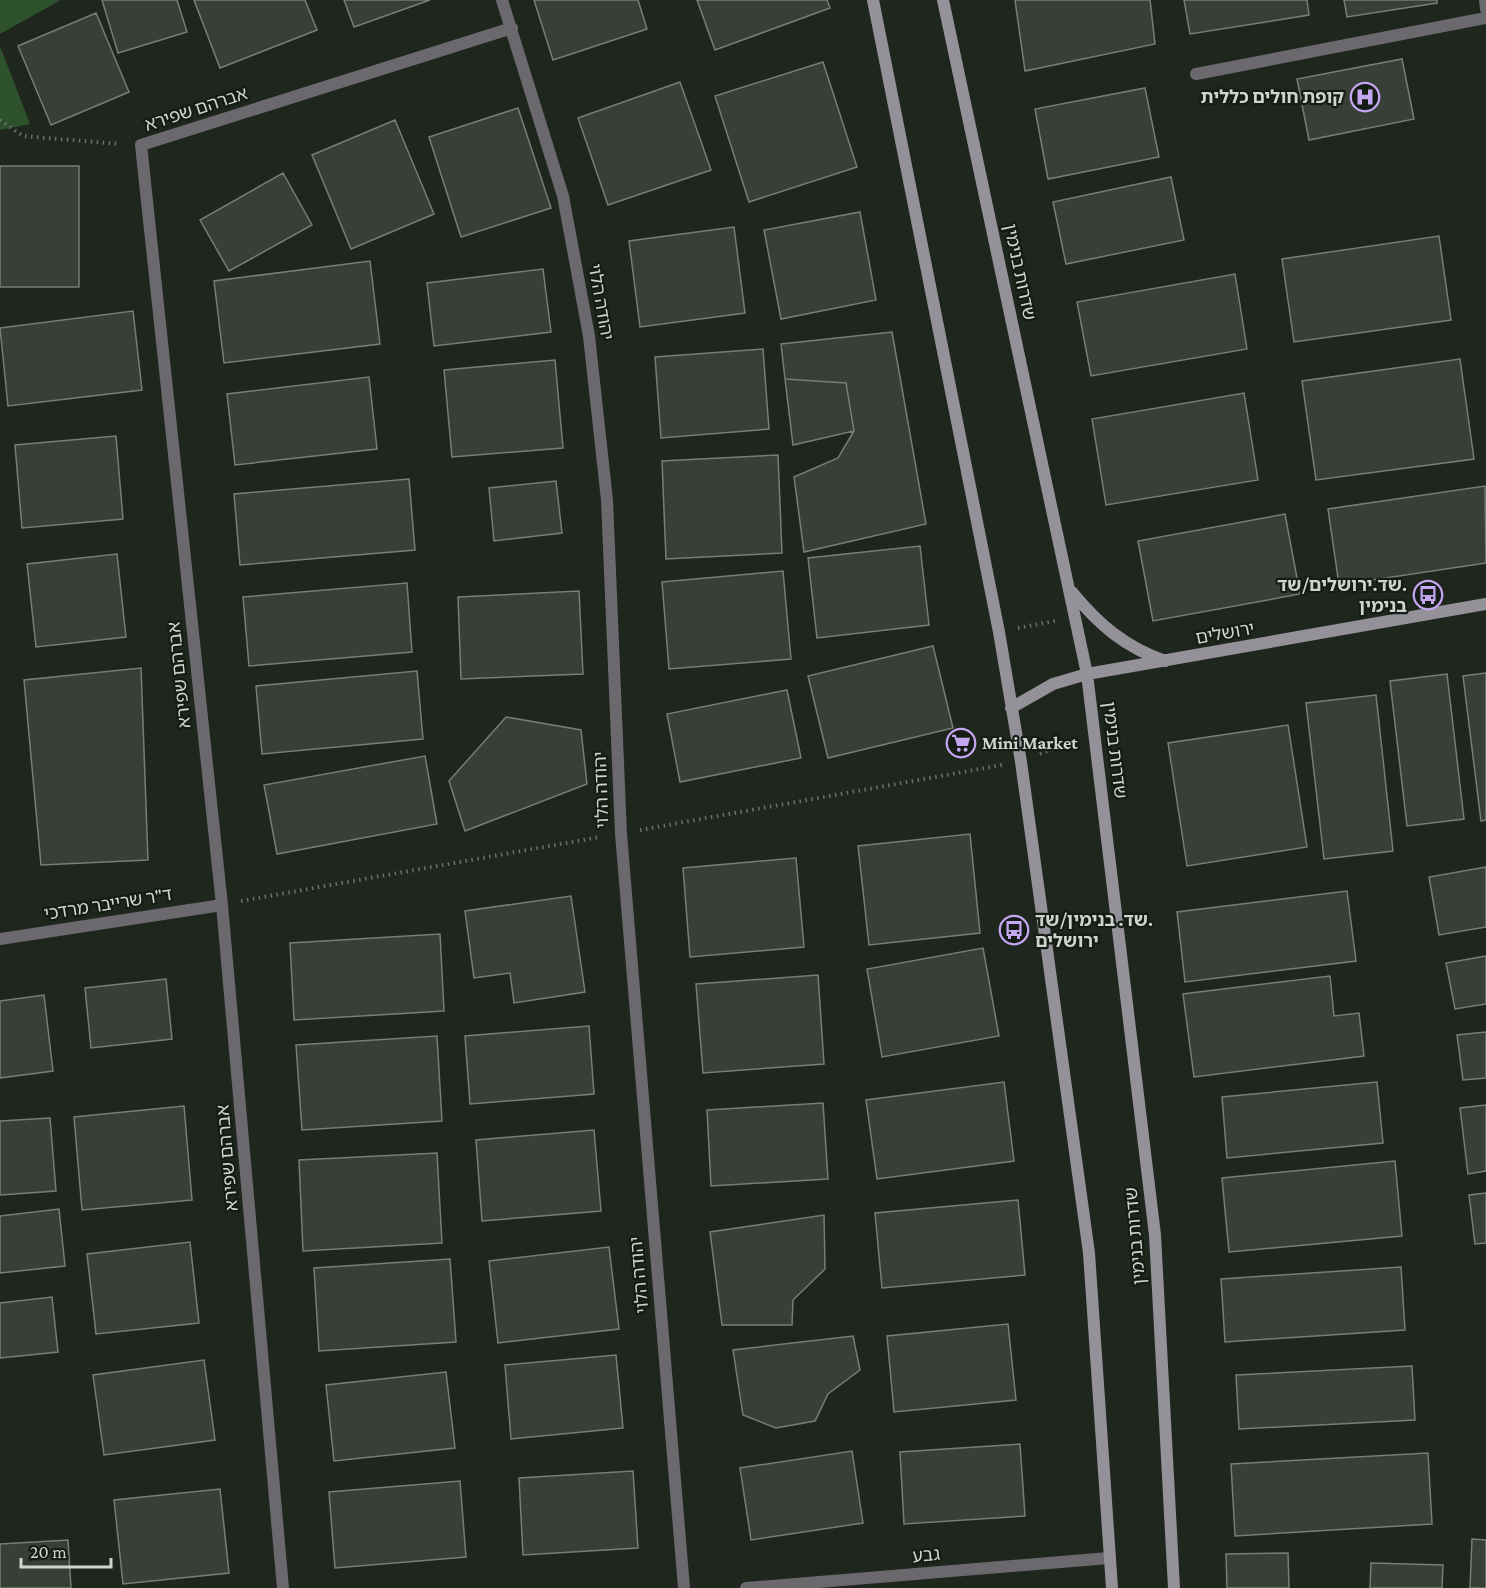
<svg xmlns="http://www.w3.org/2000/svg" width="1486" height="1588" font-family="'Crimson Pro','Noto Sans Hebrew',serif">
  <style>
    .green { fill: #2d522b }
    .building { fill: #373f37; stroke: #767f75; stroke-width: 1.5 }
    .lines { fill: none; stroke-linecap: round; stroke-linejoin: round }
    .path { stroke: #6c726b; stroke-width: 4; stroke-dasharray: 1.5 4.5; stroke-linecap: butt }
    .street { stroke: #6b696e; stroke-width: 12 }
    .secondary { stroke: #949199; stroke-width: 12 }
    .labels { text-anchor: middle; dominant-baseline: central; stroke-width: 4.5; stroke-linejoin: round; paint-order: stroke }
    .poi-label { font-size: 18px; font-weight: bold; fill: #cfd4cf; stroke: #151c15; text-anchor: end }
    .street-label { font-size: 18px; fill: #cfd4cf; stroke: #151c15 }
  </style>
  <rect width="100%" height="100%" fill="#1f261e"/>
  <!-- green -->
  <path class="green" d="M0 0H59V1L0 34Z
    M0 46 30 124 0 130Z"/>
  <!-- building -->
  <path class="building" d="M102 0H177L187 32 118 53Z
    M194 0H305L317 30 220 68Z
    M344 0H430L354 27Z
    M534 0H638L647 29 553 60Z
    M697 0H827L830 8 715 50Z
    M1015 0H1150L1155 44 1025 71Z
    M1184 0H1307L1309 15 1190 34Z
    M1344 0H1437V3L1347 17Z
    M96 13 129 92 51 125 18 46Z
    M1402 59 1414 119 1309 140 1297 79Z
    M823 62 857 167 749 202 715 96Z
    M680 82 711 170 608 205 578 118Z
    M1145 88 1159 157 1048 179 1035 109Z
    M518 108 551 208 461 237 429 137Z
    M395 120 434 214 351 249 312 155Z
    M0 166H79V287H0Z
    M283 173 312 225 229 271 200 220Z
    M1171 177 1184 240 1066 264 1053 202Z
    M860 212 876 300 781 319 764 230Z
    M734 227 745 313 640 327 629 241Z
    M1439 236 1451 320 1294 342 1282 259Z
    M370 261 380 344 224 363 214 281Z
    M543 269 551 332 434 346 427 283Z
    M1235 274 1247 349 1091 376 1077 302Z
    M133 311 142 390 8 406 0 328Z
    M892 332 926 524 804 552 794 477 838 458 854 431 846 383 785 379 781 344Z
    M763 349 769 429 661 438 655 357Z
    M1460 359 1474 459 1316 480 1302 381Z
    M555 360 563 448 452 457 444 370Z
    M369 377 377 449 235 465 227 394Z
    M785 379 846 383 854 431 793 445Z
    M1244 393 1258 480 1106 505 1092 419Z
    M116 436 123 519 22 528 15 445Z
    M778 455 782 553 666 559 662 461Z
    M409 479 415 550 240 565 234 494Z
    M556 481 562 533 494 541 489 488Z
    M1485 486 1486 563 1339 585 1328 509Z
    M1285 514 1300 594 1153 621 1138 541Z
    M920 546 929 625 817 638 808 558Z
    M117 554 126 637 36 647 27 564Z
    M783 571 791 659 669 669 662 582Z
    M407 583 412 652 249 666 243 597Z
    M579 591 583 674 461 679 458 597Z
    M933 646 953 728 828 758 808 676Z
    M141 668 148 860 41 865 24 680Z
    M417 671 423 739 262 754 256 686Z
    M1486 673V820L1481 821 1463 676Z
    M1447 674 1464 819 1407 826 1390 681Z
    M787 690 801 758 680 782 667 714Z
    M1376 695 1393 851 1324 859 1306 703Z
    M506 717 581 730 587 784 465 831 449 781Z
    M1288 725 1307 847 1187 866 1168 743Z
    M425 756 437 824 277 854 264 785Z
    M970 834 980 933 869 945 858 846Z
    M796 858 804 947 690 957 683 868Z
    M1486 867V927L1439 935 1429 877Z
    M1347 891 1356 961 1185 982 1177 912Z
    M571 896 585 992 514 1003 510 973 474 978 465 911Z
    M440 934 444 1011 294 1020 290 943Z
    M983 948 999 1036 882 1057 867 969Z
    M1486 956V1004L1455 1009 1446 963Z
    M818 975 824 1064 703 1073 696 984Z
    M1330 976 1334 1016 1359 1013 1364 1056 1194 1077 1183 994Z
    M166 979 172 1039 91 1048 85 988Z
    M44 995 53 1071 0 1078V1001Z
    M589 1026 594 1094 470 1104 465 1036Z
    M1486 1032V1078L1463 1080 1457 1035Z
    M437 1036 442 1121 302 1130 296 1045Z
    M1004 1082 1014 1161 877 1179 866 1100Z
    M1377 1082 1383 1143 1227 1158 1222 1097Z
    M823 1103 828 1179 711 1186 707 1110Z
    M1486 1105V1171L1468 1174 1460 1108Z
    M184 1106 192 1200 82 1210 74 1117Z
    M50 1118 56 1191 0 1195V1121Z
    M594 1130 601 1211 482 1221 476 1140Z
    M437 1153 442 1243 303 1251 299 1160Z
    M1395 1161 1402 1236 1229 1252 1222 1178Z
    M1486 1193V1243L1475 1244 1469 1195Z
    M1018 1200 1025 1275 882 1288 875 1213Z
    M59 1209 65 1266 0 1273V1216Z
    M824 1215 825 1269 793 1300 792 1325H722L710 1232Z
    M190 1242 199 1323 96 1334 87 1254Z
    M609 1247 619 1329 498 1343 489 1261Z
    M450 1259 456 1342 319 1351 314 1268Z
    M1401 1267 1405 1330 1225 1342 1221 1279Z
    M52 1297 58 1352 0 1358V1303Z
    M1008 1324 1016 1400 894 1412 887 1336Z
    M853 1336 860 1370 828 1394 815 1421 776 1428 743 1415 733 1350Z
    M616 1355 623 1428 511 1439 505 1365Z
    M204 1360 215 1440 104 1455 93 1375Z
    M1412 1366 1415 1420 1239 1429 1236 1375Z
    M446 1372 455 1448 334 1461 326 1385Z
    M1020 1444 1025 1516 904 1524 900 1452Z
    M852 1451 863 1523 751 1540 740 1468Z
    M1428 1453 1432 1524 1235 1536 1231 1464Z
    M633 1471 638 1548 523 1555 519 1478Z
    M460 1481 466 1557 335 1568 329 1492Z
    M220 1489 229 1573 123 1584 114 1500Z
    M1472 1539 1486 1540V1588H1470Z
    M68 1540 71 1588H0V1544Z
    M1288 1553 1289 1588H1227L1226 1554Z
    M1371 1563 1443 1565 1442 1588H1370Z"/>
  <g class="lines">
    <!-- path -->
    <path class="path" d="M0 120 23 136 120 144
      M1018 628 1055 621
      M1040 754 1075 740
      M640 830 1002 765
      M241 901 600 837"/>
    <!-- street -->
    <path class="street" d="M502 0 563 196 589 336 607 500 621 834 684 1588
      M1485 0 1486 9
      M1196 74 1486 18
      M0 939 222 905
      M283 1588 222 905 141 145 512 28
      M746 1588 1109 1558"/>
    <!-- secondary -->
    <path class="secondary" d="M873 0 999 632 1021 762 1089 1253 1112 1588
      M943 0 1087 674 1155 1235 1174 1588
      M1072 592C1099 625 1125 647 1165 661
      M1011 708 1053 684 1087 674 1486 604"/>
  </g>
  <!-- icons -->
  <defs>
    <g id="hospital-ring" transform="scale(1.5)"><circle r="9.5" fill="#151c15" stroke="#c5a7f1" stroke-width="1.5"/><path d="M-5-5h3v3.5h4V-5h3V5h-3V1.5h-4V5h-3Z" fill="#c5a7f1"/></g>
    <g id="bus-ring" transform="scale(1.5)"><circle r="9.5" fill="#151c15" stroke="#c5a7f1" stroke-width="1.5"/><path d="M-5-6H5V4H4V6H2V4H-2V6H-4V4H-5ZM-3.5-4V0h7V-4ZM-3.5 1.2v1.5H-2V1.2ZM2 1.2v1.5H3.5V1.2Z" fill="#c5a7f1"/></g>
    <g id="supermarket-ring" transform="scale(1.5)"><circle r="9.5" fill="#151c15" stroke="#c5a7f1" stroke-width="1.5"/><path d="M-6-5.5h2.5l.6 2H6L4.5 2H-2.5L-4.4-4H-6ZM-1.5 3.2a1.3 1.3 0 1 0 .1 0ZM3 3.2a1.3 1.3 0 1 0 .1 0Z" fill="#c5a7f1"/></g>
  </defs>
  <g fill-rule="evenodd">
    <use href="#hospital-ring" x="1365" y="97"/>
    <use href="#bus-ring" x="1428" y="595"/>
    <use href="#supermarket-ring" x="961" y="743"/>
    <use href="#bus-ring" x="1014" y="930"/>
  </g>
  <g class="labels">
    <!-- poi labels -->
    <g class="poi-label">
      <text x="1344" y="97">קופת חולים כללית</text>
      <text x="1407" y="585">שד.ירושלים/שד.<tspan x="1407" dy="21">בנימין</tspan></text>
      <text x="982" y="743" text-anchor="start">Mini Market</text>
      <text x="1035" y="920" text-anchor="start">שד. בנימין/שד.<tspan x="1035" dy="21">ירושלים</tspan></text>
    </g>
    <!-- street labels -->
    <g class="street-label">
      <text transform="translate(196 109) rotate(-18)">אברהם שפירא</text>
      <text transform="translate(1020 272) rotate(78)">שדרות בנימין</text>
      <text transform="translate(601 302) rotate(80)">יהודה הלוי</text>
      <text transform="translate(1225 633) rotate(-10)">ירושלים</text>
      <text transform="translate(179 675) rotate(-96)">אברהם שפירא</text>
      <text transform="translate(1115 750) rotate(83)">שדרות בנימין</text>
      <text transform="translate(601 790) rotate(-92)">יהודה הלוי</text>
      <text transform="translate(108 904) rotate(-9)">ד"ר שרייבר מרדכי</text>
      <text transform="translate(227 1158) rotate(-95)">אברהם שפירא</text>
      <text transform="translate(1135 1236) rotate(-95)">שדרות בנימין</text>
      <text transform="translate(639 1275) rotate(-95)">יהודה הלוי</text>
      <text transform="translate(926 1555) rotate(-5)">גבע</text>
    </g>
  </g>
  <!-- scale -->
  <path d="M21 1558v9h90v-9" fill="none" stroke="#cfd4cf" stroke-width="3"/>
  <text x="30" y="1558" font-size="18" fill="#cfd4cf" stroke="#151c15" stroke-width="4.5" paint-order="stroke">20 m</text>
</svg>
